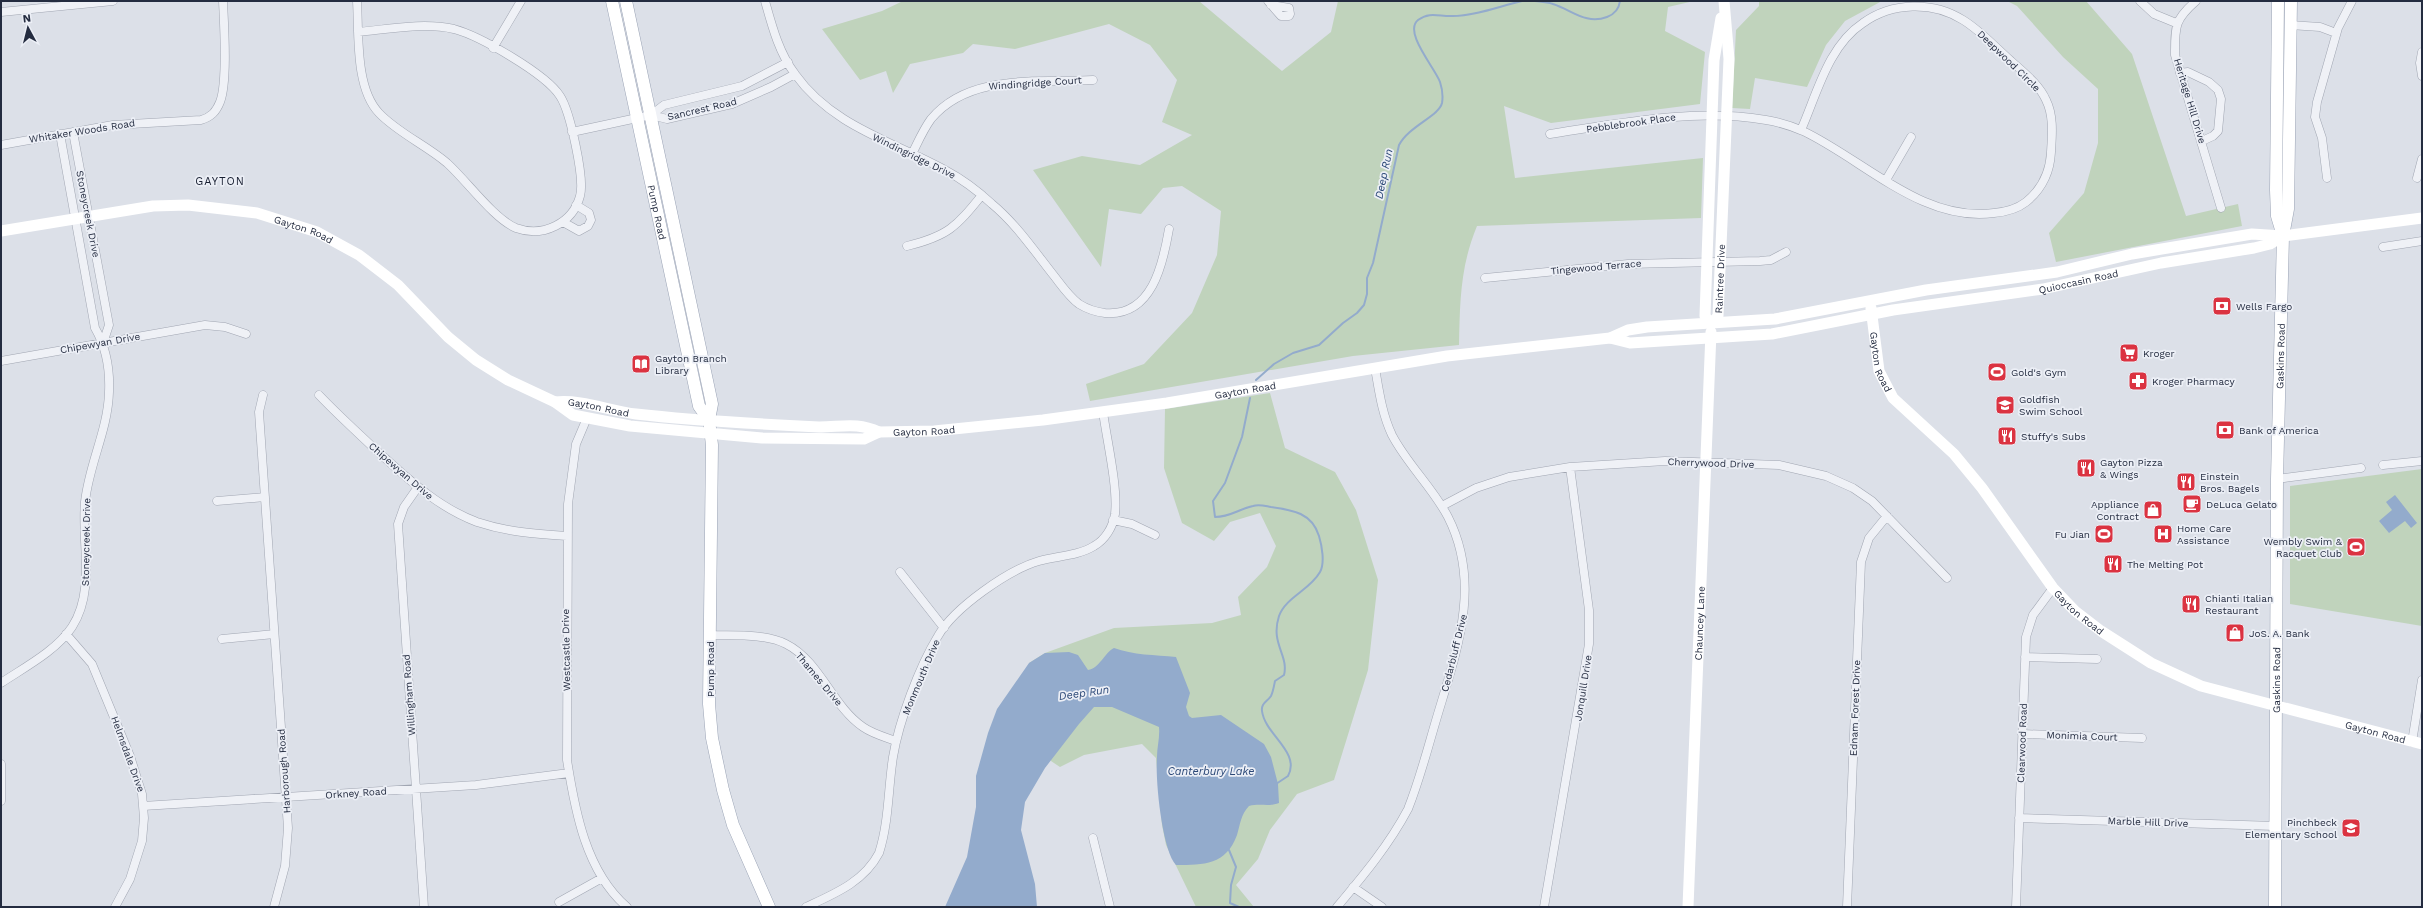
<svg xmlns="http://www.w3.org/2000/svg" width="2423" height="908" font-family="'Work Sans',sans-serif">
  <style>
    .green { fill: #c0d3bc }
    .water { fill: #93abcc }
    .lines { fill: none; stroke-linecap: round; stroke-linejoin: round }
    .stream { stroke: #93abcc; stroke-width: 2 }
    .street-casing { stroke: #a1a6b2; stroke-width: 9 }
    .primary-casing { stroke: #9aa3b5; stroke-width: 13 }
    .street { stroke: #eff1f6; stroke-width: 8 }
    .secondary { stroke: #fff; stroke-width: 11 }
    .primary { stroke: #fff; stroke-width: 12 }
    .labels { text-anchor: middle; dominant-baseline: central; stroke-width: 3.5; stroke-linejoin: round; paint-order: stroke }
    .street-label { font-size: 10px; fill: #242c40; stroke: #eceff6 }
    .poi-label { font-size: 10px; fill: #242c40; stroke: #eceff6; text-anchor: start }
    .water-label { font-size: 11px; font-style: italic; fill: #2b4877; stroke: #eceff6 }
    .neighbourhood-label { font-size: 11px; letter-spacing: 1px; fill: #171e30; stroke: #eceff6 }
  </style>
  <rect width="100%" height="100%" fill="#dce0e8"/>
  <!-- green -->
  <path class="green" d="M903 1H1199L1282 71 1331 32 1338 1H1694L1668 7 1665 31 1705 52 1700 104 1551 123 1504 106 1515 178 1703 158 1701 218 1477 226C1460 267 1460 302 1459 345L1353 356 1090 401 1086 384 1144 364 1192 313 1217 255 1221 211 1182 186 1163 188 1141 214 1109 209 1101 267 1033 170 1082 156 1140 165 1192 135 1162 122 1177 80 1150 45 1109 24 1015 49 973 44 963 53 910 64 893 93 886 71 860 80 822 29 882 11Z
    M1759 1H1882L1845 21 1826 45 1807 87 1755 78 1750 109 1732 108 1736 30 1759 6Z
    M2007 1H2086L2132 54 2186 216 2238 204 2242 226 2056 262 2049 233 2084 193 2098 143V89L2063 57 2017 6Z
    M1270 393 1285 448 1335 472 1356 510 1378 580 1368 670 1334 780 1297 794 1270 830 1258 859 1236 885 1254 907H1196L1166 845 1162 825 1156 758 1142 744 1084 755 1060 767 1051 761 1029 663 1045 653 1114 628 1212 623 1241 615 1238 597 1267 567 1276 546 1260 513 1230 522 1214 541 1182 523 1164 468 1165 409Z
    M2422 469V626L2290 604V486Z"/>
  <!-- water -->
  <path class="water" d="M2395 495 2417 523 2411 528 2405 521 2389 533 2379 521 2392 510 2386 502Z
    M1114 648C1133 655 1155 655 1176 657L1190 693 1186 707 1189 716 1192 718 1221 715 1264 744 1271 757 1278 784 1279 803C1269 807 1260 803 1249 806 1241 814 1240 825 1237 835 1226 865 1204 865 1176 865 1162 850 1155 779 1157 757 1157 747 1160 738 1159 727L1112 707H1094L1079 724 1045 768 1025 802 1021 830 1035 884 1037 907H945L967 857 976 807V776L988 733 997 709 1029 663 1045 653 1069 652 1078 655 1088 670C1100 668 1104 653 1114 648Z"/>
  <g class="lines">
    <!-- stream -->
    <path class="stream" d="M1535 1C1541 2 1548 2 1553 4 1572 10 1586 25 1607 17 1615 14 1619 9 1620 1
      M1256 380 1274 364 1293 353 1319 345 1343 323 1357 313 1364 305 1367 294V278L1373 263 1399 145C1409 126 1439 116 1442 103 1443 97 1442 88 1440 82 1435 68 1403 32 1418 20 1430 11 1440 17 1453 16 1475 16 1500 6 1522 1
      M1250 398 1242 437 1225 483 1213 501 1215 517C1230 517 1239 509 1253 506 1259 504 1265 506 1271 507 1293 510 1312 513 1319 536 1322 546 1325 563 1320 572 1310 590 1286 597 1279 616 1270 644 1289 655 1284 675L1275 681C1274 686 1273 692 1271 696 1267 702 1261 703 1262 711 1265 735 1301 752 1288 776L1276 784
      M1229 850 1236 867 1231 885 1230 903 1239 907"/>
    <!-- street casing -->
    <g class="street-casing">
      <path id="street" d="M357 1C359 34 355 88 379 113 398 133 426 145 447 163 467 181 494 219 516 228 543 238 573 223 580 196 585 179 570 111 560 96 546 74 480 36 454 29 424 22 389 29 359 32
        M765 1C772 26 779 53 795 74 832 126 892 141 945 170 962 179 978 191 992 204 1015 223 1033 249 1051 272 1060 283 1068 296 1079 304 1087 309 1096 312 1105 313 1152 317 1163 264 1169 229
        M1268 1 1281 16H1289L1290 14 1289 8 1271 5
        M2140 1 2154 14 2176 23
        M2196 1C2174 20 2175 27 2175 55L2221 208
        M1 12 113 1
        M2290 25 2320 27 2336 33
        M493 48 521 1
        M2422 52 2420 63 2422 76
        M2180 73 2188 72 2209 82 2218 90 2221 99 2218 131 2213 136 2202 141
        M651 115 664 105 742 86 788 62
        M73 132 109 325 103 343
        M572 132 651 115 667 119 732 104 771 87 795 74
        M1550 134C1621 123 1693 108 1766 120 1779 122 1791 126 1803 131 1864 160 1923 223 1994 213 2005 212 2017 209 2026 202 2042 189 2050 173 2051 152 2052 135 2054 116 2046 100 2039 84 2023 72 2011 61 1995 47 1981 31 1963 20 1933 1 1892 2 1863 23 1828 46 1817 94 1801 130
        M1 145 113 125 201 120C211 117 216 112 220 102 228 82 224 24 223 1
        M912 154C918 142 923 130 931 119 969 73 1039 83 1093 80
        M2327 178 2322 138 2315 117 2317 102 2338 28 2352 1
        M2417 178 2422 159
        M1886 180 1911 137
        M563 222 579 231 588 226 591 220 589 213 576 205
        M907 246C948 236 956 227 982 195
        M2383 247 2422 241
        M1485 278 1628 264 1760 261 1771 260 1786 252
        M1 361 205 325 225 327 246 334
        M263 395 259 412 288 828 285 866 274 907
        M319 395C337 414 357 432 376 450 407 478 437 507 477 522 507 532 536 534 567 536
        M587 418 576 444 568 504 567 760C575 811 586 872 627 907
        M2383 465 2422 461
        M2277 479 2361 468
        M418 487 404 507 398 524 424 907
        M217 501 265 497
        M1442 506 1476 488 1509 477 1570 467 1665 461 1779 465 1826 476 1853 488 1872 501 1947 578
        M1113 520 1132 524 1155 535
        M900 572 944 628
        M66 634 92 664 130 756 142 794 144 818 142 841 130 879 115 907
        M710 635C733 636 764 633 786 644 820 661 832 706 863 727 873 734 885 737 896 741
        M222 639 274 634
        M2025 657 2097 659
        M1 683C25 667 56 651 72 627 96 590 81 542 85 502 89 464 108 430 109 392 110 370 106 347 95 328L60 134
        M2022 734 2142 738
        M2412 742 2422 680
        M1 764V801
        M143 806 476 785 569 773
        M2019 818 2276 826
        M1093 838 1110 907
        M1353 887 1382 907
        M559 902 602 878
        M806 907C834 894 864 882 879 853 889 822 888 789 893 757 899 721 919 667 938 636 954 608 1008 570 1039 561 1056 556 1078 556 1094 546 1105 540 1113 527 1115 514 1118 487 1107 441 1103 412
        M1337 907C1363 876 1389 845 1408 809 1420 779 1428 747 1437 717 1457 650 1482 584 1448 517 1433 488 1407 464 1392 435 1382 414 1379 391 1375 368
        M1544 907 1589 644V610L1570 467
        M1847 907 1861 562 1869 538 1887 516
        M2016 907 2026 637 2033 615 2053 588"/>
    </g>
    <!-- primary casing -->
    <g class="primary-casing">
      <g id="primary">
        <path id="s7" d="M612 1 699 406 709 420"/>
        <path d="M626 1 712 404 709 420 712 445 709 704 712 738 723 790 733 825 769 907"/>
        <path d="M2278 1 2276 190 2277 216 2283 236"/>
        <path id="s8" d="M2275 907 2277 479 2283 236 2288 209 2291 1"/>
      </g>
    </g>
    <!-- street -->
    <use href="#street" class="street"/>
    <!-- secondary -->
    <g class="secondary">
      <path id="s1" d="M1 231 153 206 188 205 257 213 317 232 359 255 398 285 448 337 476 360 508 380 555 402 573 415 630 426 762 438 864 439 879 432 934 431 1043 420 1167 403 1447 356 1610 338 1628 330 1647 327 1775 319 1926 290 2057 272 2132 254 2252 234 2283 236"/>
      <path id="s2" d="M1871 308 1879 371 1893 398 1954 454 1982 488 2053 588 2075 611 2101 631 2151 663 2201 686 2422 744"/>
      <path id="s3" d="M1711 324 1718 316 1729 59 1724 1"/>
      <path d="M1711 324 1705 316 1714 60 1721 18"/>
      <path id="s4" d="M1610 338 1630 343 1772 334 1893 310 2043 289 2161 263 2254 248 2270 244 2283 236 2422 218"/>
      <path id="s5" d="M555 402C581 399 610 411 636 414 697 421 758 424 819 427 842 427 857 422 879 432"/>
      <path id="s6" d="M1688 907 1711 332"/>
    </g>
    <!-- primary -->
    <use href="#primary" class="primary"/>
  </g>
  <!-- icons -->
  <defs>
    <g id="bank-square" transform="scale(1)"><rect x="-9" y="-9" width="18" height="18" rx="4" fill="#db3341" stroke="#eceff6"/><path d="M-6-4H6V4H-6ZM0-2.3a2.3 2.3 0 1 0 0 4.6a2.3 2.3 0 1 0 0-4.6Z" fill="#fff"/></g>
    <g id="supermarket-square" transform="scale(1)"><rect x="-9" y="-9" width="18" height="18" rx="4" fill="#db3341" stroke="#eceff6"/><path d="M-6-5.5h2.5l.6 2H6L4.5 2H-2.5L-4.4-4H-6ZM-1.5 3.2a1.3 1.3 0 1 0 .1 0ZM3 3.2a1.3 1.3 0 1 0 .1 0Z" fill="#fff"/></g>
    <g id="library-square" transform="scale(1)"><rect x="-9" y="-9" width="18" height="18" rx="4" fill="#db3341" stroke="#eceff6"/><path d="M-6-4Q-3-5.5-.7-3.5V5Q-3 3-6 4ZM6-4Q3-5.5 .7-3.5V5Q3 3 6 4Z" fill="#fff"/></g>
    <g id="stadium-square" transform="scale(1)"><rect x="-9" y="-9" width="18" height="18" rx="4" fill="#db3341" stroke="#eceff6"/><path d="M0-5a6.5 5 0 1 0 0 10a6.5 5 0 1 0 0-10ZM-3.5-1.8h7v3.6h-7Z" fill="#fff"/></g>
    <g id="pharmacy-square" transform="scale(1)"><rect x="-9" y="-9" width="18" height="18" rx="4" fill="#db3341" stroke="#eceff6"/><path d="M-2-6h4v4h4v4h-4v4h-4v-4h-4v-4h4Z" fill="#fff"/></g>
    <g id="school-square" transform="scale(1)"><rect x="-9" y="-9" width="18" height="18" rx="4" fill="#db3341" stroke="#eceff6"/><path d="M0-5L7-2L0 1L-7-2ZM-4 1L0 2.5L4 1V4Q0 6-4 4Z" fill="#fff"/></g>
    <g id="restaurant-square" transform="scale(1)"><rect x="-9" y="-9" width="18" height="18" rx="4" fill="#db3341" stroke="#eceff6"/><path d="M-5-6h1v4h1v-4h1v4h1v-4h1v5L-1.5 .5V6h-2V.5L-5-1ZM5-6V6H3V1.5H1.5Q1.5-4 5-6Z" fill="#fff"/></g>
    <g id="cafe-square" transform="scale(1)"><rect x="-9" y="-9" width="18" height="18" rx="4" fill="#db3341" stroke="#eceff6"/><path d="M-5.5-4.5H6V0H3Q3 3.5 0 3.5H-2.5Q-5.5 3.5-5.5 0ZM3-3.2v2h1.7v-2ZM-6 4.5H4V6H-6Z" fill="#fff"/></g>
    <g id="shop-square" transform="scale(1)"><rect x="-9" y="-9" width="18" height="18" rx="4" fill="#db3341" stroke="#eceff6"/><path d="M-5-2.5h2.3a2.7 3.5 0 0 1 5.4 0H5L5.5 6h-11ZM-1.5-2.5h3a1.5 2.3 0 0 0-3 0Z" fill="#fff"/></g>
    <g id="hospital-square" transform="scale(1)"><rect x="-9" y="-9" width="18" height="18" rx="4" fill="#db3341" stroke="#eceff6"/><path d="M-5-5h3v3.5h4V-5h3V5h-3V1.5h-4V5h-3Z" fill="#fff"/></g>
  </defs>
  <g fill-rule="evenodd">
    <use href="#bank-square" x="2222" y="306"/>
    <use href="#supermarket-square" x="2129" y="353"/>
    <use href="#library-square" x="641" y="364"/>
    <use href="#stadium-square" x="1997" y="372"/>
    <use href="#pharmacy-square" x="2138" y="381"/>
    <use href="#school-square" x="2005" y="405"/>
    <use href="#bank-square" x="2225" y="430"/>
    <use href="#restaurant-square" x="2007" y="436"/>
    <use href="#restaurant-square" x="2086" y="468"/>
    <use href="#restaurant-square" x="2186" y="482"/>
    <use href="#cafe-square" x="2192" y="504"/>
    <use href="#shop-square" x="2153" y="510"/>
    <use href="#stadium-square" x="2104" y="534"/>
    <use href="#hospital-square" x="2163" y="534"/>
    <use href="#stadium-square" x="2356" y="547"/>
    <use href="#restaurant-square" x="2113" y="564"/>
    <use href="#restaurant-square" x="2191" y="604"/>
    <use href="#shop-square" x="2235" y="633"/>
    <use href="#school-square" x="2351" y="828"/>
  </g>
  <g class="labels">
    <!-- street labels -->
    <g class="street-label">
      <text transform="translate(2009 61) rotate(44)">Deepwood Circle</text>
      <text transform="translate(1035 83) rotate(-4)">Windingridge Court</text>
      <text transform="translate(2190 101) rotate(73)">Heritage Hill Drive</text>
      <text transform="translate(702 109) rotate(-13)">Sancrest Road</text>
      <text transform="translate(1631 123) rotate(-8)">Pebblebrook Place</text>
      <text transform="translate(82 131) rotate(-9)">Whitaker Woods Road</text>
      <text transform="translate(914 156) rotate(26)">Windingridge Drive</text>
      <text stroke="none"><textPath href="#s7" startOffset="216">Pump Road</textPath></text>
      <text transform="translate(88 214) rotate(79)">Stoneycreek Drive</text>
      <text stroke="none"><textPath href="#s1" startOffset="308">Gayton Road</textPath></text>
      <text transform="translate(1596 267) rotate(-5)">Tingewood Terrace</text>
      <text stroke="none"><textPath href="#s3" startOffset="48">Raintree Drive</textPath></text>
      <text stroke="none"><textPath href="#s4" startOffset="474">Quioccasin Road</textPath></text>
      <text transform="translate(100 343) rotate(-10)">Chipewyan Drive</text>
      <text stroke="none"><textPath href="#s8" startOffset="551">Gaskins Road</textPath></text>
      <text stroke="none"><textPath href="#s2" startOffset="55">Gayton Road</textPath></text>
      <text stroke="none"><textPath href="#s1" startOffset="1317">Gayton Road</textPath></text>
      <text stroke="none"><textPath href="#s5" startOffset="44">Gayton Road</textPath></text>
      <text stroke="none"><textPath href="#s1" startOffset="993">Gayton Road</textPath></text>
      <text transform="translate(1711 463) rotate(2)">Cherrywood Drive</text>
      <text transform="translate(401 471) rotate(41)">Chipewyan Drive</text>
      <text transform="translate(86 542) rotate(-89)">Stoneycreek Drive</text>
      <text stroke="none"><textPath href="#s2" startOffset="379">Gayton Road</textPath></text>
      <text stroke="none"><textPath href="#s6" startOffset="284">Chauncey Lane</textPath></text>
      <text transform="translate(566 650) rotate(-91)">Westcastle Drive</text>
      <text transform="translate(1454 653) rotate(-76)">Cedarbluff Drive</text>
      <text transform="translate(710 669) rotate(-90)">Pump Road</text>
      <text transform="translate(921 677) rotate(-67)">Monmouth Drive</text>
      <text transform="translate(819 679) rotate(50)">Thames Drive</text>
      <text stroke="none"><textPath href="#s8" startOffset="227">Gaskins Road</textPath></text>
      <text transform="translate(1583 688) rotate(-81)">Jonquill Drive</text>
      <text transform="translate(409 695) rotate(-94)">Willingham Road</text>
      <text transform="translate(1855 708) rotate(-88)">Ednam Forest Drive</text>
      <text stroke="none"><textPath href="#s2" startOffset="703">Gayton Road</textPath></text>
      <text transform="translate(2082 736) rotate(2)">Monimia Court</text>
      <text transform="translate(2022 743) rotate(-88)">Clearwood Road</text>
      <text transform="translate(128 754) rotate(70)">Helmsdale Drive</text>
      <text transform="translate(284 771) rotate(-94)">Harborough Road</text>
      <text transform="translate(356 793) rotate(-4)">Orkney Road</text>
      <text transform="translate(2148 822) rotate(2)">Marble Hill Drive</text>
    </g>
    <!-- poi labels -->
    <g class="poi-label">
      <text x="2236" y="306">Wells Fargo</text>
      <text x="2143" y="353">Kroger</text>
      <text x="655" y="358">Gayton Branch<tspan x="655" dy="12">Library</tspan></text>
      <text x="2011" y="372">Gold's Gym</text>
      <text x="2152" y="381">Kroger Pharmacy</text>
      <text x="2019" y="399">Goldfish<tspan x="2019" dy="12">Swim School</tspan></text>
      <text x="2239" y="430">Bank of America</text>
      <text x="2021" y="436">Stuffy's Subs</text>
      <text x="2100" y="462">Gayton Pizza<tspan x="2100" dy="12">&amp; Wings</tspan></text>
      <text x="2200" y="476">Einstein<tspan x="2200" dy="12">Bros. Bagels</tspan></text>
      <text x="2139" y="504" text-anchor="end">Appliance<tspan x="2139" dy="12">Contract</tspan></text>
      <text x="2206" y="504">DeLuca Gelato</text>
      <text x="2177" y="528">Home Care<tspan x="2177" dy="12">Assistance</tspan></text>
      <text x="2090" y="534" text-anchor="end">Fu Jian</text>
      <text x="2342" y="541" text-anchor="end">Wembly Swim &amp;<tspan x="2342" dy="12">Racquet Club</tspan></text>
      <text x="2127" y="564">The Melting Pot</text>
      <text x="2205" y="598">Chianti Italian<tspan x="2205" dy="12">Restaurant</tspan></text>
      <text x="2249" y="633">JoS. A. Bank</text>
      <text x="2337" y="822" text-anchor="end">Pinchbeck<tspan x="2337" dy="12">Elementary School</tspan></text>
    </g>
    <!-- water labels -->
    <g class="water-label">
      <text transform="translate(1384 174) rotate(-78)">Deep Run</text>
      <text transform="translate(1084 693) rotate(-8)">Deep Run</text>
      <text x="1211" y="771">Canterbury Lake</text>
    </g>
    <!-- neighbourhood labels -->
    <g class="neighbourhood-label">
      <text x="220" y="181">GAYTON</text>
    </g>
  </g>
  <!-- border -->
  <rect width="2423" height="908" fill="none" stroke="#242c40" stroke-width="4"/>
  <!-- north arrow -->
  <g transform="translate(28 28) rotate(353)" stroke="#eceff6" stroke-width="3" paint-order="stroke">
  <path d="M0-3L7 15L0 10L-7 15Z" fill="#242c40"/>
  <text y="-6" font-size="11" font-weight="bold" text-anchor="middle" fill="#242c40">N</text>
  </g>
</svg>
